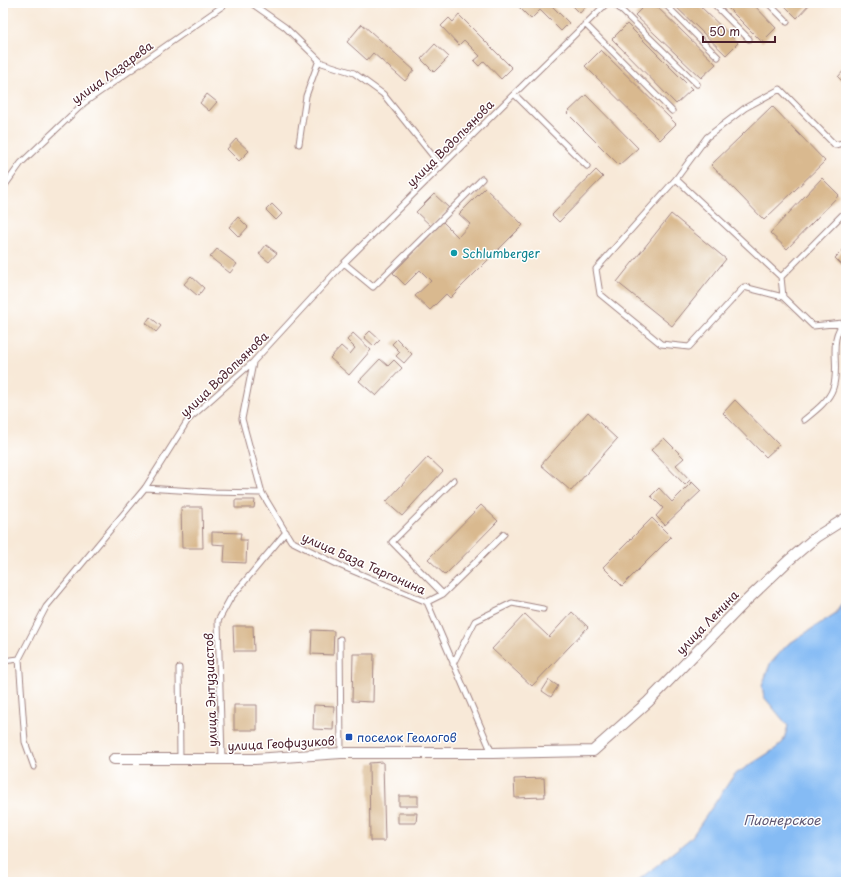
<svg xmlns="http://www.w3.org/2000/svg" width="849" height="885" font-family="'Playpen Sans',sans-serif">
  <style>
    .water { fill: #85bbf4; stroke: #686d90 }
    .building { fill: #d9b98f }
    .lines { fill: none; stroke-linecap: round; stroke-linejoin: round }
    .service-casing { stroke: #a18482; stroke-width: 7 }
    .minor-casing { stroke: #a18482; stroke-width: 12 }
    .service { stroke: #fff; stroke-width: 5 }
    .minor { stroke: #fff; stroke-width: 10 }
    .culture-dot { fill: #0f9aa8; stroke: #fff; stroke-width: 1.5 }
    .transit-dot { fill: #1a4fb4; stroke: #fff; stroke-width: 1.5 }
    .labels { text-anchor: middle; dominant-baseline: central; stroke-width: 3; stroke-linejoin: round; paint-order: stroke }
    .street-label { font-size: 12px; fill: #4a1f2b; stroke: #fff }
    .culture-label { font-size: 12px; fill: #0d838f; stroke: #fff; text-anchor: start }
    .transit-label { font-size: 12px; fill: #164399; stroke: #fff; text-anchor: start }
    .water-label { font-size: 13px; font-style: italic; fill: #5f5671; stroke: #fff }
  </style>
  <rect width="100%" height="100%" fill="#fff"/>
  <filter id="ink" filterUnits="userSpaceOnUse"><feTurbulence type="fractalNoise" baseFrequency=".025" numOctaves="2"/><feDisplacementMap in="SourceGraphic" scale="8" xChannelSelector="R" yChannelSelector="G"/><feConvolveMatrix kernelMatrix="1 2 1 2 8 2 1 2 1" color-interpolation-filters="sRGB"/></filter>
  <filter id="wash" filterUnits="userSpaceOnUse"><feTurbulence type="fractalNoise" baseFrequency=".012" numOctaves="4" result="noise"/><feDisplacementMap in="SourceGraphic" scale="16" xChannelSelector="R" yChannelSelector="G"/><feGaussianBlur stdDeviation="0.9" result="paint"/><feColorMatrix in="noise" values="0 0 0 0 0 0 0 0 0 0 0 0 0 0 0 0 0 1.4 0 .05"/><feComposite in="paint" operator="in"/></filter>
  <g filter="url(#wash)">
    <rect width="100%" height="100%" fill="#f8e9d8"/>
    <!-- water -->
    <path class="water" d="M846 598V882H636L691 838 734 775 775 749 783 742 788 726 764 697 762 686 770 664 787 645 836 613Z"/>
    <g id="blocks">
      <!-- building -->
      <path class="building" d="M515 3H549L569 23 561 31 540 10 531 19Z
        M570 3H589L580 13Z
        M647 3H653L716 64 701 78 635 15Z
        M672 3H697L738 43 726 55Z
        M723 3H752L776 28 762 42Z
        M782 3H811L797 18Z
        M459 15 512 68 501 79 484 61 479 66 474 61 480 56 464 40 459 45 441 26 449 18 453 22Z
        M362 24 414 70 405 81 373 53 367 60 347 42Z
        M627 24 692 89 676 104 612 39Z
        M435 44 449 57 434 72 421 59Z
        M601 50 676 124 660 140 585 66Z
        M846 68V85L838 77Z
        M207 94 217 102 209 111 200 103Z
        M586 95 638 148 619 165 567 113Z
        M772 106 825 161 764 220 711 165Z
        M236 139 249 151 239 161 227 149Z
        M596 170 603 177 559 222 552 215Z
        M822 178 839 195 787 249 770 233Z
        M485 188 523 225 450 298 446 294 430 310 415 296 431 281 420 270 405 285 393 273 443 222 458 237 470 224 459 214Z
        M434 194 449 208 431 226 416 212Z
        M272 204 282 214 276 220 266 210Z
        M671 214 726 259 672 326 617 282Z
        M238 217 248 227 239 237 229 227Z
        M266 245 277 253 269 262 259 254Z
        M846 247V269L835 258Z
        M217 249 237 264 230 273 210 257Z
        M191 276 204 288 198 296 184 284Z
        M150 317 161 326 156 332 146 323Z
        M370 331 380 340 374 346 364 337Z
        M353 333 371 350 349 375 330 358 341 346 350 354 355 348 347 340Z
        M397 339 412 354 404 363 396 356 400 352 392 344Z
        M380 359 388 366 394 360 402 368 376 396 359 381Z
        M735 400 779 445 766 457 723 413Z
        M588 412 617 439 571 491 541 465Z
        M664 438 684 458 676 465 690 480 685 485 651 450Z
        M428 457 443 471 402 516 386 502Z
        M692 482 701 491 665 525 656 516 663 508 651 496 659 488 672 502Z
        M235 500H255L254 508H235Z
        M481 505 498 521 445 575 428 559Z
        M181 507H202L203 548H182Z
        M652 518 671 537 622 586 603 567Z
        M212 532 241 533 240 540H247L246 563 224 562 225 545 212 544Z
        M572 612 588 627 532 686 492 649 525 614 549 637Z
        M233 626H253L254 651H234Z
        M312 630 334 631 333 655 311 654Z
        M353 654H374L373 702 352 701Z
        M549 680 558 686 551 697 542 691Z
        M234 705H257V730H234Z
        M314 705 334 706 333 730 313 729Z
        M383 762 385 841H370L369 763Z
        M544 778 545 797 515 798 514 779Z
        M399 796H418V806H399Z
        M398 813H417L416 823H398Z"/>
    </g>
  </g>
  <g filter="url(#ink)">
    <use href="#blocks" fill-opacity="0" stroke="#a18482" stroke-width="1"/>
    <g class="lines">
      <!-- service casing -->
      <g class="service-casing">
        <path id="service" d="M251 3 285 27 322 63 354 73 383 94 441 166
          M614 3 697 84
          M664 3 718 57
          M713 3 749 39
          M768 3 787 22
          M585 24 672 111
          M514 94 587 166
          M299 144 306 96 319 60
          M676 179 781 277 783 297 813 326 843 323
          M3 188 21 163 84 103 227 3
          M344 263 373 287 482 179
          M781 277 846 211
          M783 297 744 287 689 347 661 344 600 294 596 269 676 179 707 137 745 108 780 89 835 145 846 142
          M253 363 242 419 262 493 291 541 339 565 427 602
          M804 420C814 412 829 401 833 388 841 364 826 340 846 320
          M145 488 211 492 262 493
          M443 594 504 534
          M427 602 443 594 392 542 454 480
          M427 602 492 753
          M340 639 341 753
          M3 661 19 659
          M453 664 475 621 512 603 543 609
          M179 668 180 759
          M222 758 218 621 230 599 286 532
          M34 767 25 742 19 659 46 607 145 488 188 420 253 362 344 263 514 94 607 3"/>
      </g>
      <!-- minor casing -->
      <g class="minor-casing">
        <path id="minor" d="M114 759H255L341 753H492L593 751 648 702 746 601 788 561 816 537 846 518"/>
      </g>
      <!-- service -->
      <use href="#service" class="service"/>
      <!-- minor -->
      <use href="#minor" class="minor"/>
    </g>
  </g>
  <!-- markers -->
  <circle class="culture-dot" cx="454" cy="253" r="4"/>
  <rect class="transit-dot" x="345" y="733" width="8" height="8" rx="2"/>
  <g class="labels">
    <!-- street labels -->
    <g class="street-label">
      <text transform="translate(112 72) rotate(-36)">улица Лазарева</text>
      <text transform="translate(450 143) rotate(-45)">улица Водопьянова</text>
      <text transform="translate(224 374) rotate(-44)">улица Водопьянова</text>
      <text transform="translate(364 563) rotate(24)">улица База Таргонина</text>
      <text transform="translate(707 622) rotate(-46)">улица Ленина</text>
      <text transform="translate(210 690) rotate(-92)">улица Энтузиастов</text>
      <text transform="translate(281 743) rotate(-3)">улица Геофизиков</text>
    </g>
    <!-- culture labels -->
    <g class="culture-label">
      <text x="462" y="253">Schlumberger</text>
    </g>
    <!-- transit labels -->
    <g class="transit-label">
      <text x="357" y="737">поселок Геологов</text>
    </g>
    <!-- water labels -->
    <g class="water-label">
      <text x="782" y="819">Пионерское</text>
    </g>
  </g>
  <!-- margin -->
  <rect width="849" height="885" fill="none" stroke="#fff" stroke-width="16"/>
  <!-- scale -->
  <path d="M703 36v6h72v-6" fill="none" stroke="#4a1f2b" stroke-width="2"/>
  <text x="709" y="36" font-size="12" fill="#4a1f2b" stroke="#ffffff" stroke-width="3" paint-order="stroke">50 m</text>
</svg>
